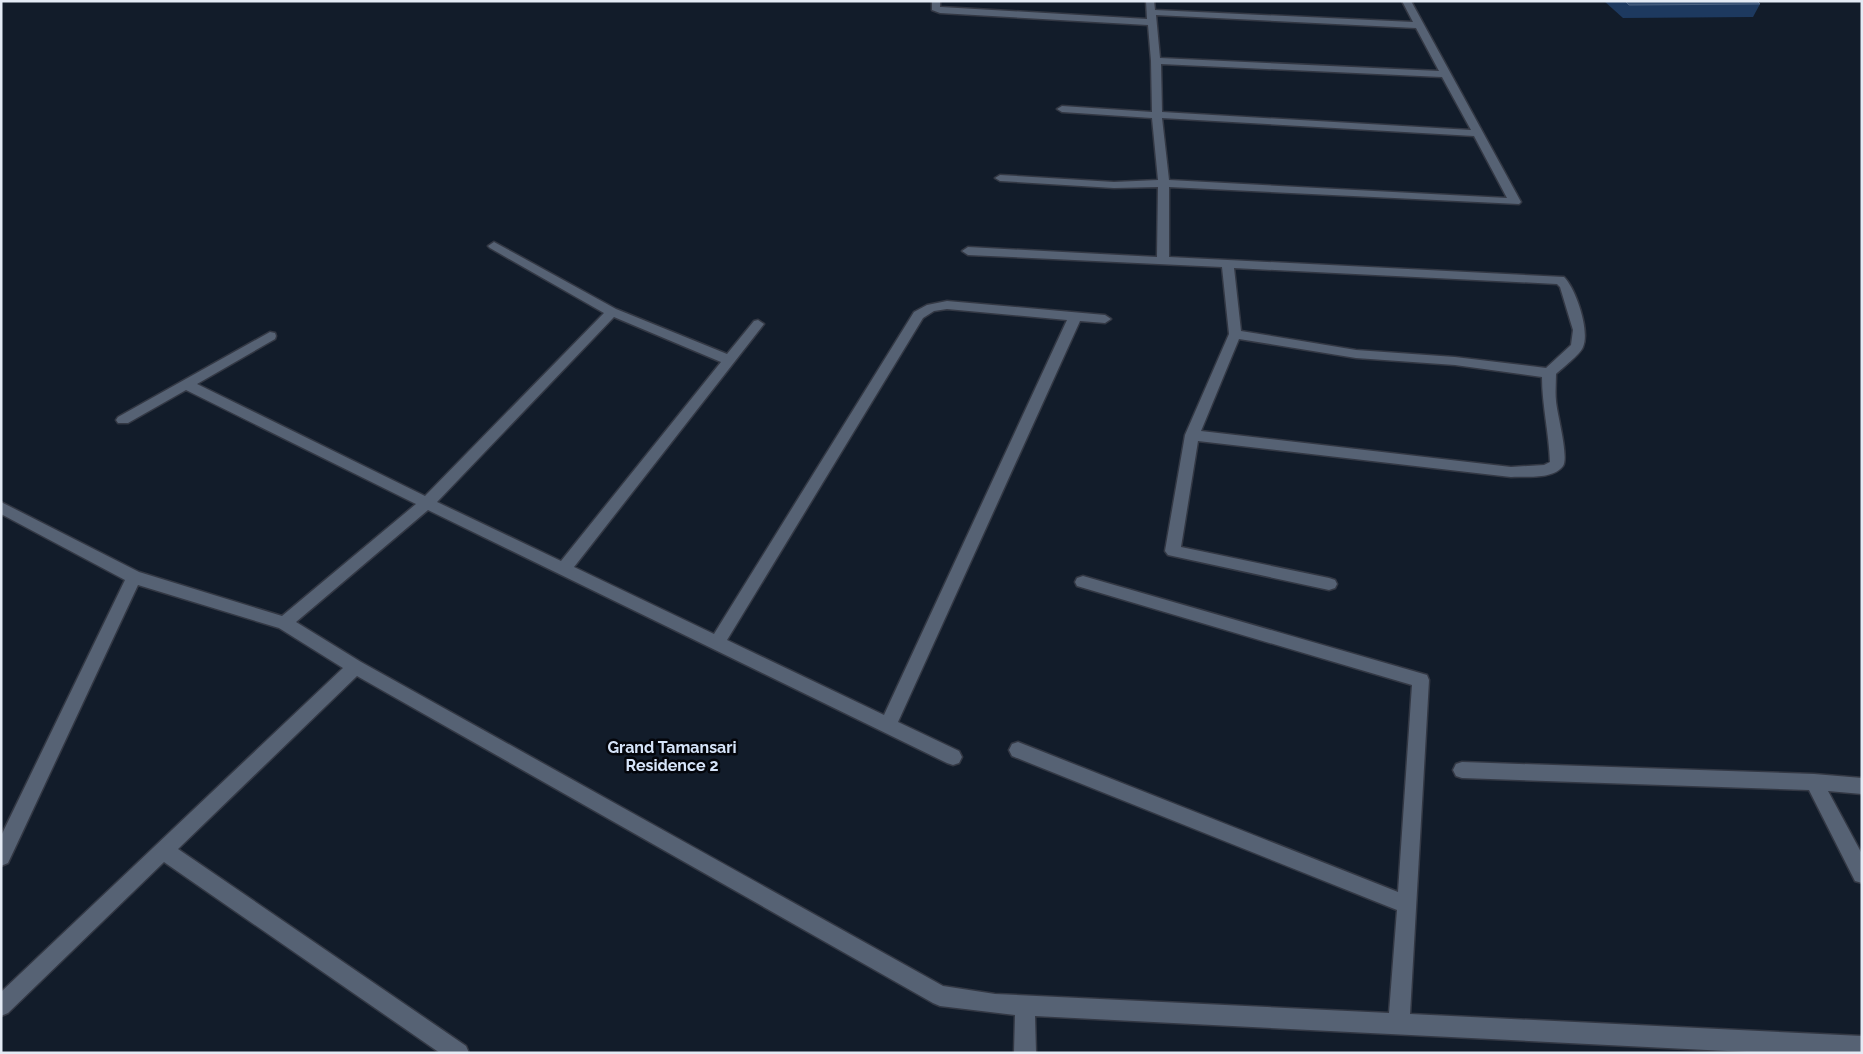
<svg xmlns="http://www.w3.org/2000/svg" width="1863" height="1054" font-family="Raleway,sans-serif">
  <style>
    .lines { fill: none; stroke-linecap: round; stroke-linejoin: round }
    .minor-casing { stroke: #333844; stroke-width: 3 }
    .minor { fill: #566274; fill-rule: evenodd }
    .wall { fill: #1d395f }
    .building { fill: #324c6f; stroke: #4e6584 }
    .labels { text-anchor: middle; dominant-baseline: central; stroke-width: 5; stroke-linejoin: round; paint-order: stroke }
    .neighbourhood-label { font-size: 16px; font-weight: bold; fill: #d6e4f9; stroke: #04060c }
  </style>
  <rect width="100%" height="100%" fill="#121c2a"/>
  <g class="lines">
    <!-- minor casing -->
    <g class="minor-casing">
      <path id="minor" d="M932 1H940V7H941L1147 19 1146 1H1154L1155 10 1413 22 1402 1H1411L1521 202 1519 204 1169 187V257L1564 277C1576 289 1590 331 1583 347 1580 355 1562 368 1556 374 1556 383 1555 392 1556 401 1557 414 1569 457 1563 466 1553 480 1525 476 1511 477L1198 441 1181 547 1329 578 1335 580 1337 584 1335 588 1329 590 1168 555 1165 551 1185 435 1229 334 1222 267 968 255 962 251 968 247 1157 257 1158 187 1114 188 1000 181 995 178 1000 175 1114 182 1158 180 1152 118 1062 112 1057 109 1062 106 1152 112 1151 61 1148 25 940 13 932 10ZM1156 15 1416 28 1439 71 1160 58ZM1161 64 1442 77 1471 130 1162 112ZM1162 118 1474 136 1507 198 1169 180ZM1234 268 1557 284 1560 287 1573 330 1571 345 1546 368 1455 357 1356 350 1241 331ZM1239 339 1356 358 1455 365 1542 377C1542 405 1549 433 1550 462L1544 465 1511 467 1201 431Z
        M494 242 616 309 727 354 754 321 758 320 764 324 574 567 714 634 914 312 927 305 947 301 1105 315 1111 319 1105 323 1080 321 898 722 959 751 962 757 959 763 953 765 947 763 428 510 296 622 361 662 943 986 995 994 1389 1013 1397 910 1012 756 1009 750 1012 744 1018 742 1398 892 1412 685 1077 586 1075 582 1077 578 1083 576 1427 675 1429 680 1410 1014 1862 1036V1053H1766L1035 1016 1036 1053H1014L1015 1015 940 1006 933 1003 357 676 178 849 466 1046 469 1053H440L164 862 8 1013 1 1016V992L343 668 279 628 138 585 8 863 1 866V836L125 580 1 514V502L139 572 282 616 416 504 186 390 128 423H118L116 420 118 417 270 332 275 333 276 336 275 339 197 384 425 496 604 313 490 248 488 246ZM947 309 1067 320 884 715 727 640 923 318 934 311ZM614 317 721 362 561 561 437 502Z
        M1462 762 1814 774 1862 778V794L1828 791 1862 854V883L1855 881 1809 790 1462 778 1456 776 1453 770 1456 764Z"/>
    </g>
    <!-- minor -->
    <use href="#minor" class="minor"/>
  </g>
  <!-- wall -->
  <path class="wall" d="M1604 1H1757L1760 4 1753 17 1623 18Z"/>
  <!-- building -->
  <path class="building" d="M1625 1H1757L1760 4 1629 5Z"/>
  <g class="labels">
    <!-- neighbourhood labels -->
    <g class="neighbourhood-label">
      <text x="672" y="747">Grand Tamansari<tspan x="672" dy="18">Residence 2</tspan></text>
    </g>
  </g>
  <!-- border -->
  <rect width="1863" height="1054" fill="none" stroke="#e4ebf5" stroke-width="5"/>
</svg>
